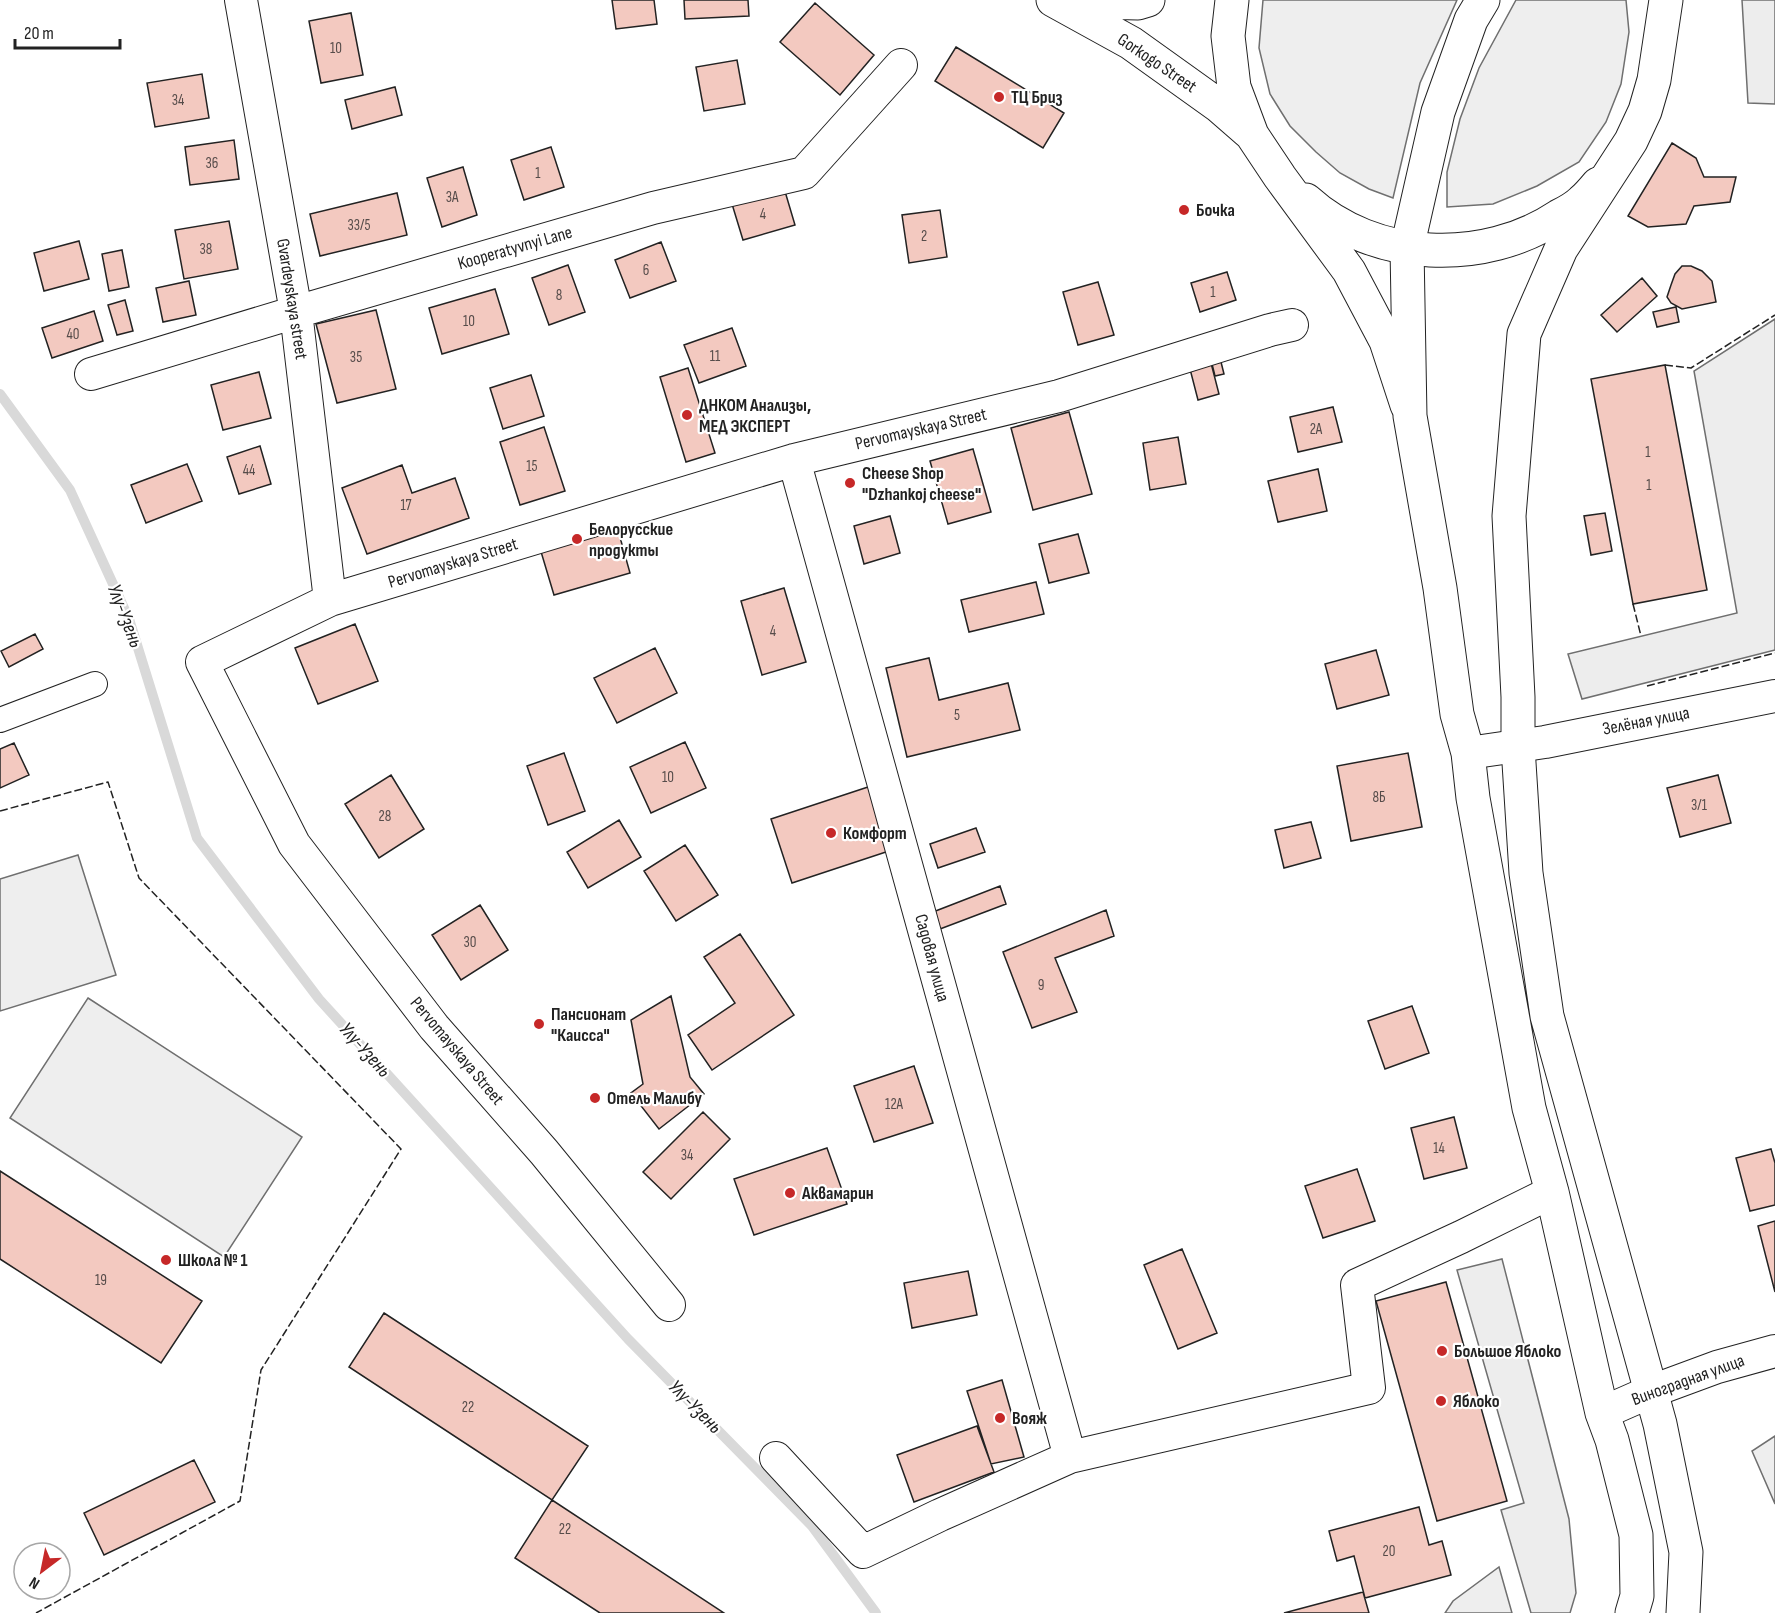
<svg xmlns="http://www.w3.org/2000/svg" width="1775" height="1613" font-family="'Sofia Sans Condensed',sans-serif">
  <style>
    .green { fill: #eee; stroke: #6f6f6f; stroke-width: 1.5 }
    .parking { fill: #ededed; stroke: #6f6f6f; stroke-width: 1.5 }
    .lines { fill: none; stroke-linecap: round; stroke-linejoin: round }
    .stream { stroke: #d9d9d9; stroke-width: 10 }
    .building { fill: #f3c9c0; stroke: #222; stroke-width: 1.5 }
    .pedestrian-casing { stroke: #222; stroke-width: 26 }
    .minor-casing { stroke: #222; stroke-width: 34 }
    .secondary-casing { stroke: #222; stroke-width: 35 }
    .trunk-casing { stroke: #222; stroke-width: 35 }
    .pedestrian { stroke: #fff; stroke-width: 24 }
    .minor { stroke: #fff; stroke-width: 32 }
    .secondary { stroke: #fff; stroke-width: 33 }
    .trunk { stroke: #fff; stroke-width: 33 }
    .fence { stroke: #222; stroke-width: 1.5; stroke-dasharray: 8 3; stroke-linecap: butt }
    .poi-dot { fill: #c62828; stroke: #fff; stroke-width: 2 }
    .labels { text-anchor: middle; dominant-baseline: central; stroke-width: 4.5; stroke-linejoin: round; paint-order: stroke }
    .number-label { font-size: 15px; fill: #564c4a }
    .street-label { font-size: 18px; fill: #222; stroke: #fff }
    .poi-label { font-size: 18px; font-weight: bold; fill: #222; stroke: #fff; text-anchor: start }
    .water-label { font-size: 20px; font-style: italic; fill: #222; stroke: #fff }
  </style>
  <rect width="100%" height="100%" fill="#fff"/>
  <!-- green -->
  <path class="green" d="M1263 0H1457L1420 83 1393 198 1369 189 1340 173 1316 152 1290 126 1270 94 1259 48Z
    M1516 0H1626L1629 32 1621 84 1606 122 1579 162 1537 186 1493 204 1447 207V172L1460 119 1479 68Z
    M78 855 116 975 0 1011V879Z
    M88 998 302 1137 224 1257 10 1118Z
    M1775 1436V1504L1752 1451Z
    M1499 1567 1512 1613H1445L1453 1601Z"/>
  <!-- parking -->
  <path class="parking" d="M1742 0H1775V104L1748 103Z
    M1775 319V650L1582 699 1568 654 1737 613 1694 371Z
    M1502 1259 1569 1519 1576 1593 1570 1613H1531L1501 1510 1524 1503 1457 1270Z"/>
  <g class="lines">
    <!-- stream -->
    <path class="stream" d="M0 394 70 490 129 619 197 838 319 999 628 1339 812 1526 876 1613"/>
  </g>
  <!-- building -->
  <path class="building" d="M612 0H654L657 24 616 29Z
    M684 0H748L749 16 685 19Z
    M815 3 874 55 840 95 780 42Z
    M351 13 363 75 321 83 309 21Z
    M956 47 1064 113 1043 148 935 81Z
    M737 60 745 104 704 111 696 67Z
    M202 74 209 118 155 127 147 83Z
    M395 87 402 115 352 129 345 100Z
    M234 140 239 179 190 185 185 147Z
    M1672 143 1696 158 1704 177H1736L1730 202 1694 206 1686 224 1648 227 1628 216Z
    M551 147 564 187 524 200 511 160Z
    M463 167 477 215 442 227 427 178Z
    M784 188 795 225 743 240 732 204Z
    M397 193 407 235 320 256 310 214Z
    M940 210 947 257 909 263 902 215Z
    M229 221 238 269 184 279 175 230Z
    M79 241 89 279 44 291 34 253Z
    M661 242 676 281 630 298 615 260Z
    M122 250 129 287 109 291 102 254Z
    M568 265 585 312 549 325 532 278Z
    M1682 266H1691L1702 271 1712 281 1716 302 1682 309 1671 303 1667 297 1671 285 1675 274Z
    M1227 272 1236 300 1200 312 1191 283Z
    M1642 278 1657 296 1617 332 1601 315Z
    M189 281 196 315 163 322 156 288Z
    M1098 282 1114 335 1078 345 1063 292Z
    M495 289 509 334 442 354 429 308Z
    M125 300 133 331 117 335 108 305Z
    M1676 307 1679 322 1657 327 1653 312Z
    M376 310 396 389 337 403 316 324Z
    M94 311 103 341 52 358 42 328Z
    M732 328 746 366 699 383 684 345Z
    M1221 362 1224 374 1215 376 1212 364Z
    M1211 363 1219 394 1198 400 1190 369Z
    M1665 365 1707 590 1633 604 1591 379Z
    M688 368 715 453 686 462 660 377Z
    M259 372 271 418 223 430 211 385Z
    M531 375 544 416 503 429 490 388Z
    M1333 407 1342 442 1298 452 1290 417Z
    M1069 412 1092 494 1033 510 1011 428Z
    M544 427 565 491 520 505 500 442Z
    M1178 437 1186 484 1150 490 1143 443Z
    M260 446 271 484 239 494 227 457Z
    M973 449 991 512 948 524 930 461Z
    M187 464 202 501 146 523 131 485Z
    M402 465 412 493 455 478 469 518 367 554 342 488Z
    M1318 469 1327 511 1278 522 1268 481Z
    M1605 513 1612 551 1591 555 1584 516Z
    M890 516 900 553 864 564 854 526Z
    M616 523 630 573 554 595 539 545Z
    M1078 534 1089 573 1049 583 1039 544Z
    M1036 582 1044 614 969 632 961 600Z
    M784 588 806 662 762 675 741 601Z
    M355 624 378 681 318 704 295 648Z
    M35 634 43 649 9 667 1 651Z
    M655 648 677 693 617 723 594 678Z
    M1376 650 1389 695 1337 709 1325 664Z
    M929 658 939 700 1008 683 1020 730 907 757 886 668Z
    M685 742 706 788 651 813 630 767Z
    M14 743 29 775 0 788V749Z
    M564 753 585 811 548 825 527 766Z
    M1408 753 1422 827 1351 841 1337 766Z
    M391 775 424 829 379 858 345 804Z
    M1718 775 1731 823 1680 837 1667 788Z
    M871 786 892 850 792 883 771 819Z
    M619 820 641 857 588 888 567 852Z
    M1311 822 1321 858 1284 868 1275 830Z
    M976 828 985 852 938 868 930 844Z
    M685 845 718 895 676 921 644 871Z
    M1000 886 1006 904 940 929 933 912Z
    M480 905 508 950 461 980 432 935Z
    M1106 910 1114 936 1055 958 1077 1012 1032 1028 1003 952Z
    M740 934 794 1015 712 1070 688 1035 735 1003 704 957Z
    M671 996 690 1077 704 1094 659 1129 631 1093 643 1084 631 1020Z
    M1412 1006 1429 1053 1385 1069 1368 1021Z
    M914 1066 933 1123 874 1142 854 1086Z
    M703 1112 730 1139 671 1199 643 1172Z
    M1454 1117 1467 1168 1424 1179 1411 1128Z
    M827 1148 847 1204 754 1235 734 1179Z
    M1771 1149 1775 1163V1205L1750 1211 1736 1158Z
    M1357 1169 1375 1221 1323 1238 1305 1186Z
    M0 1171 202 1301 161 1363 0 1259Z
    M1775 1221V1292L1758 1226Z
    M1182 1249 1217 1333 1178 1349 1144 1265Z
    M968 1271 977 1315 912 1328 904 1283Z
    M1446 1282 1507 1501 1437 1521 1376 1301Z
    M384 1313 588 1446 552 1500 349 1367Z
    M1002 1380 1024 1457 991 1464 967 1391Z
    M977 1426 994 1472 914 1502 897 1455Z
    M194 1460 215 1502 104 1555 84 1513Z
    M552 1500 724 1613H600L515 1558Z
    M1419 1507 1429 1545 1442 1541 1451 1575 1365 1598 1354 1556 1337 1561 1329 1531Z
    M1363 1592 1369 1613H1284Z"/>
  <g class="lines">
    <!-- pedestrian casing -->
    <g class="pedestrian-casing">
      <path id="pedestrian" d="M0 720 95 684"/>
    </g>
    <!-- minor casing -->
    <g class="minor-casing">
      <path id="minor" d="M241 0 296 312 330 600
        M91 374 296 312 653 208 804 173 901 65
        M794 460 1070 1457
        M1468 753 1545 742 1775 696
        M669 1305 544 1152 434 1027 294 844 202 662 330 600 794 460 1059 396 1270 330 1292 325
        M1602 1413 1652 1391 1717 1367 1775 1351
        M776 1458 863 1552 940 1515 1070 1457 1369 1388 1357 1285 1461 1237 1552 1192"/>
    </g>
    <!-- secondary casing -->
    <g class="secondary-casing">
      <path id="secondary" d="M1053 0 1131 43 1219 106 1250 133
        M1232 0 1228 36 1234 87 1252 135 1280 177 1349 271 1386 341 1407 405
        M1061 1 1138 3 1148 0
        M1306 200C1374 262 1484 266 1559 216 1567 212 1576 207 1582 201 1588 196 1593 190 1598 184"/>
    </g>
    <!-- trunk casing -->
    <g class="trunk-casing">
      <path id="trunk" d="M1483 0 1471 20 1438 112 1407 248 1410 416 1440 588 1457 714 1468 753 1473 798 1529 1108 1552 1192 1602 1413 1612 1440 1636 1535 1637 1596 1632 1613
        M1666 0 1654 80 1645 111 1631 141 1561 249 1524 334 1509 516 1518 697V747L1526 873 1547 1016 1660 1424 1686 1552 1683 1613"/>
    </g>
    <!-- pedestrian -->
    <use href="#pedestrian" class="pedestrian"/>
    <!-- minor -->
    <use href="#minor" class="minor"/>
    <!-- secondary -->
    <use href="#secondary" class="secondary"/>
    <!-- trunk -->
    <use href="#trunk" class="trunk"/>
    <!-- fence -->
    <path class="fence" d="M1665 365 1691 368 1775 315
      M1633 604 1641 636
      M1647 686 1775 653
      M0 811 108 782 139 878 401 1149 261 1370 240 1501 36 1613"/>
  </g>
  <!-- markers -->
  <g class="poi-dot">
    <circle cx="999" cy="97" r="6"/>
    <circle cx="1184" cy="210" r="6"/>
    <circle cx="687" cy="415" r="6"/>
    <circle cx="850" cy="483" r="6"/>
    <circle cx="577" cy="539" r="6"/>
    <circle cx="831" cy="833" r="6"/>
    <circle cx="539" cy="1024" r="6"/>
    <circle cx="595" cy="1098" r="6"/>
    <circle cx="790" cy="1193" r="6"/>
    <circle cx="166" cy="1260" r="6"/>
    <circle cx="1442" cy="1351" r="6"/>
    <circle cx="1441" cy="1401" r="6"/>
    <circle cx="1000" cy="1418" r="6"/>
  </g>
  <g class="labels">
    <!-- number labels -->
    <g class="number-label">
      <text x="336" y="48">10</text>
      <text x="178" y="100">34</text>
      <text x="212" y="163">36</text>
      <text x="538" y="173">1</text>
      <text x="452" y="197">3А</text>
      <text x="763" y="214">4</text>
      <text x="359" y="225">33/5</text>
      <text x="924" y="236">2</text>
      <text x="206" y="249">38</text>
      <text x="646" y="270">6</text>
      <text x="1213" y="292">1</text>
      <text x="559" y="295">8</text>
      <text x="469" y="321">10</text>
      <text x="73" y="334">40</text>
      <text x="715" y="356">11</text>
      <text x="356" y="357">35</text>
      <text x="1316" y="429">2А</text>
      <text x="1648" y="452">1</text>
      <text x="532" y="466">15</text>
      <text x="249" y="470">44</text>
      <text x="1649" y="485">1</text>
      <text x="406" y="505">17</text>
      <text x="773" y="631">4</text>
      <text x="957" y="715">5</text>
      <text x="668" y="777">10</text>
      <text x="1379" y="797">8Б</text>
      <text x="1699" y="805">3/1</text>
      <text x="385" y="816">28</text>
      <text x="470" y="942">30</text>
      <text x="1041" y="985">9</text>
      <text x="894" y="1104">12А</text>
      <text x="1439" y="1148">14</text>
      <text x="687" y="1155">34</text>
      <text x="101" y="1280">19</text>
      <text x="468" y="1407">22</text>
      <text x="565" y="1529">22</text>
      <text x="1389" y="1551">20</text>
    </g>
    <!-- street labels -->
    <g class="street-label">
      <text transform="translate(1157 63) rotate(34)">Gorkogo Street</text>
      <text transform="translate(515 248) rotate(-16)">Kooperatyvnyi Lane</text>
      <text transform="translate(292 299) rotate(81)">Gvardeyskaya street</text>
      <text transform="translate(921 429) rotate(-13)">Pervomayskaya Street</text>
      <text transform="translate(453 563) rotate(-17)">Pervomayskaya Street</text>
      <text transform="translate(1646 721) rotate(-11)">Зелёная улица</text>
      <text transform="translate(932 958) rotate(75)">Садовая улица</text>
      <text transform="translate(457 1051) rotate(50)">Pervomayskaya Street</text>
      <text transform="translate(1688 1380) rotate(-20)">Виноградная улица</text>
    </g>
    <!-- poi labels -->
    <g class="poi-label">
      <text x="1011" y="97">ТЦ Бриз</text>
      <text x="1196" y="210">Бочка</text>
      <text x="699" y="405">ДНКОМ Анализы,<tspan x="699" dy="21">МЕД ЭКСПЕРТ</tspan></text>
      <text x="862" y="473">Cheese Shop<tspan x="862" dy="21">"Dzhankoj cheese"</tspan></text>
      <text x="589" y="529">Белорусские<tspan x="589" dy="21">продукты</tspan></text>
      <text x="843" y="833">Комфорт</text>
      <text x="551" y="1014">Пансионат<tspan x="551" dy="21">"Каисса"</tspan></text>
      <text x="607" y="1098">Отель Малибу</text>
      <text x="802" y="1193">Аквамарин</text>
      <text x="178" y="1260">Школа № 1</text>
      <text x="1454" y="1351">Большое Яблоко</text>
      <text x="1453" y="1401">Яблоко</text>
      <text x="1012" y="1418">Вояж</text>
    </g>
    <!-- water labels -->
    <g class="water-label">
      <text transform="translate(125 616) rotate(69)">Улу-Узень</text>
      <text transform="translate(365 1050) rotate(48)">Улу-Узень</text>
      <text transform="translate(695 1407) rotate(45)">Улу-Узень</text>
    </g>
  </g>
  <!-- north arrow -->
  <g transform="translate(42 1571) rotate(212)"><circle r="28" fill="#ffffff" stroke="#a7a7a7" stroke-width="1.5"/>
  <path d="M0-4.5L10 22L0 15L-10 22Z" fill="#c62828"/>
  <text y="-9" font-size="16" font-weight="bold" text-anchor="middle" fill="#222222">N</text>
  </g>
  <!-- scale -->
  <path d="M15 39v9h105v-9" fill="none" stroke="#222222" stroke-width="3"/>
  <text x="24" y="39" font-size="18" fill="#222222" stroke="#ffffff" stroke-width="4.5" paint-order="stroke">20 m</text>
</svg>
